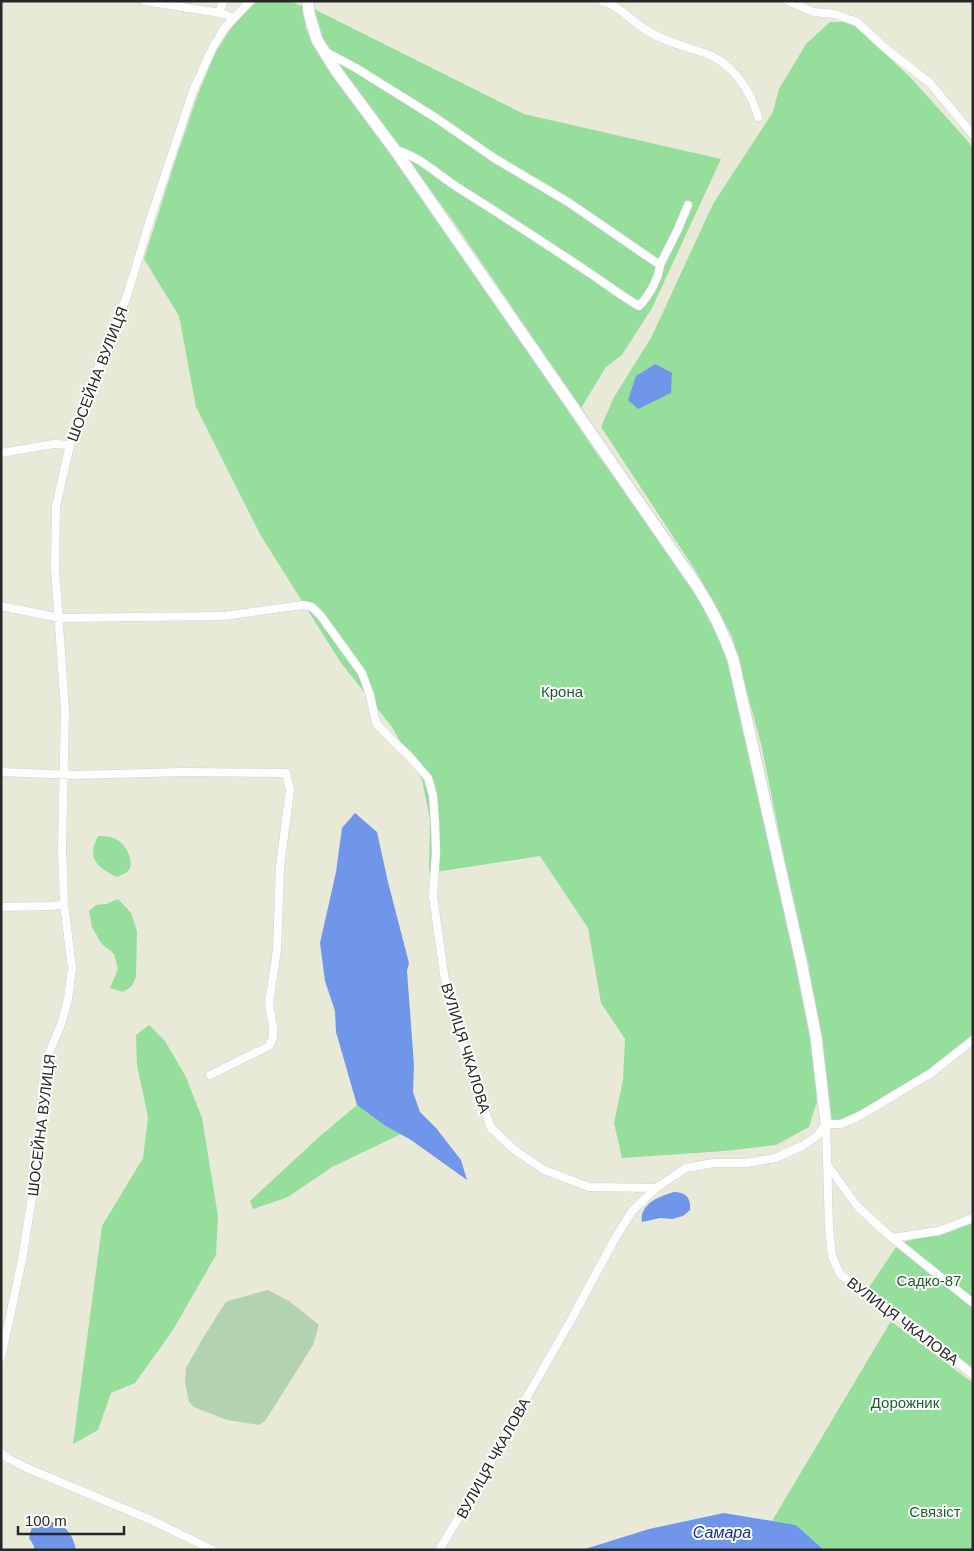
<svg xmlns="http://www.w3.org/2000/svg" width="974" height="1551" font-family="Arial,sans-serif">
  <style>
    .green { fill: #96de9b }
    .cemetery { fill: #b3d2b0 }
    .water { fill: #6f96e8 }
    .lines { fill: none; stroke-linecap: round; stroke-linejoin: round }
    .street-casing { stroke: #d2cee0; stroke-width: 9 }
    .secondary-casing { stroke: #d2cee0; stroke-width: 13 }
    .street { stroke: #fff; stroke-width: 8 }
    .secondary { stroke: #fff; stroke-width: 11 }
    .labels { text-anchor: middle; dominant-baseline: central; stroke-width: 4; stroke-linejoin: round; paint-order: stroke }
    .street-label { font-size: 15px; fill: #272727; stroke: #fff }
    .park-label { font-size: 15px; fill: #1c5f29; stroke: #fff }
    .water-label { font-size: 16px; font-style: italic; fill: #13318f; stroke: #fff }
  </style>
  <rect width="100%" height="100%" fill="#e9e9d8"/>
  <!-- green -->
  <path class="green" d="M257 1H290L302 6 306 29 315 47 329 69 451 238 597 454 648 523 700 600 726 649 805 1002 814 1064 817 1101 809 1127 776 1145 725 1151 622 1158 614 1123 623 1080 625 1039 601 1003 588 928 540 856 429 873 430 819 422 780 392 727 341 663 261 536 196 407 179 316 144 259 175 161 198 94 215 53 233 25Z
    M314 9 524 114 721 159 652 308 622 355 606 367 581 408 456 225 321 41Z
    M830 22H851L910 77 965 138 973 148V1045L920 1085 846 1127 829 1121 805 967 810 969 790 900 793 901 761 744 732 636 697 573 601 427 614 397 651 338 713 204 773 112 779 89 806 44Z
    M98 836C102 836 107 836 110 837 122 839 134 856 130 868 128 873 121 875 117 877 97 867 86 859 98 836Z
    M118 899 131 913 137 931 136 977 132 986 123 992 110 988 118 969 114 954 101 943 92 927 89 911 96 905 106 904Z
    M149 1025 165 1041 186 1077 202 1118 218 1216 216 1255 173 1330 135 1383 111 1393 98 1430 73 1444 102 1226 143 1158 148 1117 137 1065 136 1035Z
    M357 1105 384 1125 401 1134 332 1167 288 1197 253 1209 250 1201 319 1137Z
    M973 1221V1368L868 1289 898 1244Z
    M891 1321 973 1383V1550H824L796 1525 772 1521Z"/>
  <!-- cemetery -->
  <path class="cemetery" d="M268 1290 289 1301 319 1325 313 1345 265 1421 259 1425 227 1420 194 1407 189 1402 185 1382 186 1368 203 1338 225 1303 228 1301Z"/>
  <!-- water -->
  <path class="water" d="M655 364 672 373 671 393 638 409 628 400 636 376Z
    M355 813 377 832 388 882 409 963 407 971 414 1065 413 1092 420 1112 436 1128 461 1160 467 1180 411 1140 384 1125 357 1105 336 1032 335 1011 325 981 320 943 336 872 342 828Z
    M674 1192C686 1192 691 1198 690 1210L683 1216 672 1219 660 1218 642 1222C639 1204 660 1196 674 1192Z
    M724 1513 796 1525 824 1550H582L649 1529Z
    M37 1519C59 1522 71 1526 76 1550H34V1546L29 1538 32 1527Z"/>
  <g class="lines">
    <!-- street casing -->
    <g class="street-casing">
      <path id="street" d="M145 1 220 13 234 18
        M602 1C622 7 630 20 646 30 665 42 687 47 707 54 733 64 751 91 758 117
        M788 1 814 12 834 14 857 22 885 48 930 83 973 135
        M220 13 223 1
        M324 51 356 68 436 118 494 158 568 202 660 265
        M395 150C420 156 439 176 460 189 503 216 546 244 588 272 605 283 621 296 639 306 649 296 659 278 660 265L678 229 688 205
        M1 453 54 444 70 445
        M1 606 60 618 223 616 303 605 312 607 321 616 362 673 370 695 376 723 393 741 409 756 428 778 433 795 435 823 436 852 433 896 444 974 451 1008 480 1099 491 1128 516 1151 544 1170 568 1179 589 1187 656 1188
        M1 772 74 775 182 772 286 773 290 790 280 866 277 950 269 1003 273 1027V1038L269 1046 210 1075
        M1 907 52 906 64 904
        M826 1124 829 1228 832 1256 840 1274 862 1291 923 1333 973 1375
        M826 1124H841L861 1115 931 1073 973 1040
        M828 1166 858 1207 892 1238 939 1231 973 1218
        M892 1238 973 1303
        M1 1358 22 1260 33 1191 49 1053 62 1022 68 999 72 968 64 904 62 847 65 710 55 569 56 506 70 445 97 371 127 296 150 220 193 91 213 47 224 29 250 1
        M1 1453 9 1459 27 1468 151 1520 213 1550
        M439 1550 478 1486 505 1435 566 1329 617 1235 633 1210 656 1188 686 1168 714 1163H746L775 1158 802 1146 817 1136 826 1124"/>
    </g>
    <!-- secondary casing -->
    <g class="secondary-casing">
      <path id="secondary" d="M308 1 309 13 317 40 337 72 395 150 697 586C712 609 723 632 733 659L801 961 816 1037 826 1124"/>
    </g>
    <!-- street -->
    <use href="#street" class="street"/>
    <!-- secondary -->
    <use href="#secondary" class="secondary"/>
  </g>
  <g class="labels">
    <!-- street labels -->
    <g class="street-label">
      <text transform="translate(97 374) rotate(-69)">ШОСЕЙНА ВУЛИЦЯ</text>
      <text transform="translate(466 1048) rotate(73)">ВУЛИЦЯ ЧКАЛОВА</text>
      <text transform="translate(41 1125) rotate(-83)">ШОСЕЙНА ВУЛИЦЯ</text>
      <text transform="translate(903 1321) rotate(37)">ВУЛИЦЯ ЧКАЛОВА</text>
      <text transform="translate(493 1458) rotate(-61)">ВУЛИЦЯ ЧКАЛОВА</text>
    </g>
    <!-- park labels -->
    <g class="park-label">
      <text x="562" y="691">Крона</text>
      <text x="929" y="1280">Садко-87</text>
      <text x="905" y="1402">Дорожник</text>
      <text x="935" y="1511">Связіст</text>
    </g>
    <!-- water labels -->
    <g class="water-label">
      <text x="722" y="1532">Самара</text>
    </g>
  </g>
  <!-- border -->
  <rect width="974" height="1551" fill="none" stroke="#272727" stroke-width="5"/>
  <!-- scale -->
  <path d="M18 1526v8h106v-8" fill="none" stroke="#272727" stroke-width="2.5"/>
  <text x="25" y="1526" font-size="15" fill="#272727" stroke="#ffffff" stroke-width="4" paint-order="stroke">100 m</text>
</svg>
